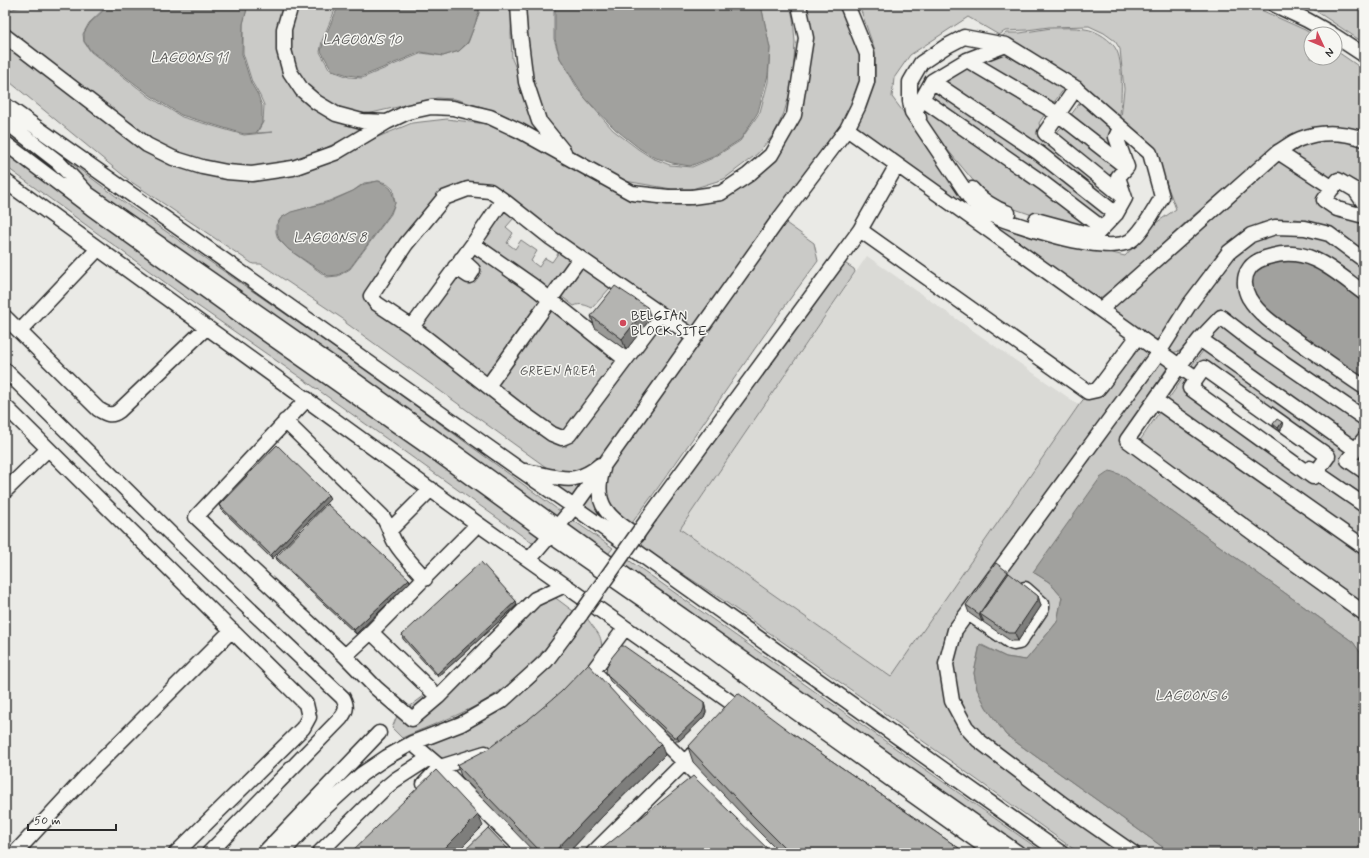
<svg xmlns="http://www.w3.org/2000/svg" width="1369" height="858" font-family="Mynerve,sans-serif">
  <style>
    .built { fill: #dadad6 }
    .green { fill: #cacac7; stroke: #7a7a79; fill-rule: evenodd }
    .water { fill: #a1a19e; stroke: #727270 }
    .lines { fill: none; stroke-linecap: round; stroke-linejoin: round }
    .minor-casing { stroke: #2b2b2b; stroke-width: 17 }
    .minor { stroke: #f6f6f2; stroke-width: 14 }
    .minor-bridge-casing { stroke: #2b2b2b; stroke-width: 17; stroke-linecap: butt }
    .minor-bridge { stroke: #f6f6f2; stroke-width: 14 }
    .wall { fill: #9b9b98; stroke: #2b2b2b }
    .shaded-wall { fill: #7e7e7c; stroke: #2b2b2b }
    .building { fill: #b4b4b1; stroke: #2b2b2b }
    .poi-dot { fill: #d1495b; stroke: #f6f6f2; stroke-width: 1.5 }
    .labels { text-anchor: middle; dominant-baseline: central; stroke-width: 3; stroke-linejoin: round; paint-order: stroke }
    .poi-label { font-size: 13px; fill: #2b2b2b; stroke: #f6f6f2; text-anchor: start }
    .park-label { font-size: 13px; fill: #535352; stroke: #f6f6f2 }
    .water-label { font-size: 14px; font-style: italic; fill: #545453; stroke: #f6f6f2 }
  </style>
  <rect width="100%" height="100%" fill="#eaeae6"/>
  <filter id="ink" filterUnits="userSpaceOnUse"><feTurbulence type="fractalNoise" baseFrequency=".025" numOctaves="2"/><feDisplacementMap in="SourceGraphic" scale="8" xChannelSelector="R" yChannelSelector="G"/><feConvolveMatrix kernelMatrix="1 2 1 2 8 2 1 2 1" color-interpolation-filters="sRGB"/></filter>
  <g filter="url(#ink)">
    <!-- built -->
    <path class="built" d="M867 256 1079 405 891 678 680 529Z"/>
    <!-- green -->
    <path class="green" d="M27 5H108L89 23 83 34 84 42 91 52 150 97 182 117 244 135 273 132 257 133 263 122 264 105 260 96 252 82 243 53V23L248 5H285L278 37 279 59 287 78 343 119 365 129 311 155 281 166 231 168 188 158 148 138 5 30V9L9 10Z
      M298 5H337L322 41 320 52 330 70 349 77 362 78 422 53 443 56 459 51 468 43 479 13V5H512L511 34 512 59 517 71 523 92 550 141 492 110 455 99 437 98 367 114 333 107 304 84 293 64 289 42 294 15Z
      M524 5H554V39L560 58 579 91 613 130 638 149 652 158 670 165 692 167 713 158 740 141 760 112 768 82 770 49 761 5H790L793 18 795 42 793 81 784 113 774 134 757 154 724 179 692 189H672L625 181 571 150 547 123 534 98Z
      M803 5H841C847 19 854 34 859 48 868 80 851 109 834 135L691 332 522 209 461 187 406 240 364 298 410 331 566 447 570 438 661 320 687 338 602 459 580 473 550 470 346 323V321L261 264H253L130 181 5 78V44L145 149 241 177 353 150 373 139 412 123 447 119 494 125 630 195 657 204 688 205 725 196 741 188 757 177 782 150 790 137 799 113ZM379 181 386 183 393 189 395 203 391 214 350 269 338 276 327 277 288 249 278 239 276 232V225L281 218 293 212 329 201 353 191 364 183Z
      M859 5H1250L1305 30 1311 34V58H1335V50L1364 70V133L1300 134 1278 143 1187 221 1135 270 1099 299 981 222 986 214 1070 243 1125 256 1153 225 1176 209 1154 150 1120 128 1124 89 1120 49 1115 41 1104 33 1089 26 1049 27 1027 30 1005 31 999 35 968 17 910 55 894 78 892 97 971 202 974 212 855 131 856 121 875 82V51Z
      M1307 5H1364V43Z
      M1051 28C1062 28 1074 27 1085 29 1096 30 1112 40 1117 51 1124 66 1121 107 1119 125L999 39 1006 33H1020Z
      M996 49 1064 89 1052 105 971 57Z
      M968 62 1047 111 1039 123 1042 134 1124 198 1116 212 938 83Z
      M934 85 1115 214 1101 228 925 99Z
      M1081 101 1114 133 1123 164 1068 119Z
      M923 104 1101 229 1094 236 1000 204 981 190 937 137 922 113Z
      M1066 122 1118 164 1124 196 1052 138Z
      M1338 138 1364 145V200L1330 183 1288 154 1305 142Z
      M5 147 548 535 535 545 307 382 192 302 5 166Z
      M55 151 125 203 358 364 564 514 556 524 88 194Z
      M1279 160 1327 190 1321 201 1364 220V251L1325 225 1296 219 1261 223 1240 236 1162 339 1158 340 1151 338 1110 309Z
      M505 202 575 257 550 289 547 290 489 249 482 242ZM514 218 559 252 552 262 545 258 539 267 531 261 537 251 521 240 515 249 507 243 513 233 506 227Z
      M783 221 814 243 818 261C752 348 695 440 629 527L608 507 603 479 608 467Z
      M1273 230 1325 236 1364 265V415L1225 316 1215 312 1180 351 1171 353 1164 347 1227 256Z
      M472 250 540 299 541 302 487 377 422 332 421 324Z
      M838 259 854 269 855 272 680 529 891 677 1079 405 1131 338 1154 354 998 569 943 665 956 719 1125 853H1079L874 706 724 601 638 544 660 514Z
      M581 267 610 288 592 308C586 305 580 303 574 306L561 296Z
      M551 306 621 361 594 396 561 434 493 385Z
      M1224 321 1364 419V437L1355 448 1208 343Z
      M1207 346 1340 441 1364 472V495L1321 467 1330 456 1224 380 1192 373V365Z
      M1158 358 1169 365 1120 438 1364 616V658L1353 642 1132 483 1122 475 1033 572 1049 582 1062 597 1057 622 1026 660 1006 657 980 644 974 673 977 689 986 707 1006 735 1171 853H1144L1087 811 1054 790 974 732 949 679 962 626 1006 573 1005 569Z
      M1190 375 1187 387 1364 509V543L1165 404 1183 378Z
      M1160 411 1364 556V605L1263 533 1139 442Z
      M531 473 586 478 576 503Z
      M598 480 619 538 578 505Z
      M567 516 613 548 604 559 559 526Z
      M627 559 1044 853H1020L620 570Z
      M540 592 549 593 573 611C548 647 524 677 486 700 460 716 430 725 402 738L392 728 397 716 444 681 495 630 522 600 530 593Z
      M587 618C597 634 604 634 601 656L525 730 472 757 435 760 417 747 490 716 510 702 534 683 560 654Z"/>
    <!-- water -->
    <path class="water" d="M109 5H248L243 24 242 54 251 83 258 95 262 106V123L256 133 244 134 181 115 150 95 91 51 84 41V33L90 23Z
      M339 5H478L479 12 474 27 468 42 459 51 443 56 421 52 361 77 348 75 332 70 321 51 324 39Z
      M555 5H761L770 48 768 75 758 112 741 139 713 157 690 166 672 163 653 157 639 148 615 129 585 98 560 58 555 39Z
      M378 181 385 184 391 189 395 203 390 214 350 268 338 275 328 276 288 249 279 239 277 232V225L281 218 291 212 329 202 353 191 364 184Z
      M1271 259 1309 260 1364 299V387L1252 300 1247 277Z
      M1110 471 1122 475 1132 483 1353 642 1364 658V853H1171L1006 735 986 707 977 689 974 673 980 645 1006 657 1026 660 1057 622 1062 597 1049 582 1033 572 1100 478Z"/>
    <g class="lines">
      <!-- minor casing -->
      <g class="minor-casing">
        <path id="minor" d="M291 5 284 29V50L290 72 302 90 316 102 336 114 362 121 387 122 408 112 431 107 453 108 490 117 520 131 632 193 668 197H692L721 193 748 175 771 155 794 115 806 38 799 5
          M518 5 520 34 526 82 539 121 564 152
          M1275 5 1307 20 1332 34
          M5 36 147 145 173 158 202 167 227 172 252 174 293 168 335 153 387 122
          M1335 36 1364 55
          M967 60 1058 114 1126 167
          M932 81 1039 153 1116 214
          M1076 88 1045 133 1125 198
          M922 99 1043 183 1102 228
          M5 105 519 469 574 507 1061 853
          M919 118 915 112 932 81 967 60 1006 45
          M5 121 58 162 88 194 345 373 643 588 1018 853
          M847 129 1196 378
          M5 143 91 208 265 333 435 452 544 531 649 604 772 695 994 853
          M1278 152 1333 188
          M5 181 478 524 739 708
          M972 189C980 199 996 209 1008 213
          M1364 203 1355 190 1338 180 1324 200 1337 209 1364 216
          M971 217 977 210 978 205 972 201 912 112 910 101V82L921 63 945 47 964 37 1006 45 1074 87 1150 153 1162 197C1155 209 1142 233 1130 241 1104 256 1013 224 986 213L979 223
          M1036 220 1095 236 1116 214 1125 198 1118 177 1127 167 1116 137 1120 128
          M860 230 1088 392 1097 390 1102 384 1138 336
          M473 244 503 200
          M455 267 469 276 473 270 461 259
          M1364 293C1335 272 1310 246 1272 256 1263 258 1254 261 1249 269 1243 277 1244 289 1249 298 1261 318 1283 330 1302 344 1322 358 1343 373 1364 387
          M1101 309 1278 152C1285 148 1292 142 1300 139 1320 131 1343 132 1364 139
          M660 314 569 435 562 438 552 434 517 409 412 327 376 303 371 296 406 244 444 198 468 189 490 191 503 200 551 238 688 333 694 338
          M5 317 98 409C106 414 111 417 119 411L207 327
          M412 327 473 244 533 286 625 359
          M20 331 98 249
          M1200 339 1356 450
          M1204 368 1328 456 1313 477 1190 388Z
          M5 370 178 541 343 698C347 706 347 710 341 718L209 853
          M488 386 580 258
          M307 399 196 517 345 656 376 688 412 719 438 697 531 603 535 599 565 585
          M1155 400 1364 547
          M5 406 306 704 309 717 303 728 176 853
          M1364 418 1252 341 1221 317 1200 339 1179 366 1127 440 1272 547 1364 613
          M285 421 382 516C389 525 390 535 396 544 404 557 416 567 425 579
          M1364 439 1348 460 1364 471
          M1310 468 1364 505
          M603 469C591 505 610 518 637 536
          M525 471C539 473 563 481 575 478 585 476 593 471 600 465
          M5 491 48 449
          M650 516 860 230 897 165
          M390 530 431 489
          M529 560 574 507 776 223 847 129 858 107 867 82V54L847 5
          M968 613 1011 642 1014 643 1019 642 1042 608V604L1025 589
          M625 628 593 671 775 853
          M371 632 438 697
          M345 656 371 632 478 524
          M412 743 440 767 527 853
          M424 784 440 767 485 753
          M15 853 89 773 232 630
          M264 853 379 733
          M282 853 316 816 362 774 387 757 412 743 461 724 503 700 546 661 581 614
          M319 853 384 789 395 780 429 758
          M593 853 705 742
          M1133 853 1064 805 978 740 966 727 952 701 946 664 955 630 1159 352 1189 305 1229 252 1251 235 1275 227 1305 228 1329 234 1364 260"/>
      </g>
      <!-- minor -->
      <use href="#minor" class="minor"/>
      <!-- minor-bridge casing -->
      <g class="minor-bridge-casing">
        <path id="minor-bridge" d="M581 614 650 516"/>
      </g>
      <!-- minor-bridge -->
      <use href="#minor-bridge" class="minor-bridge"/>
    </g>
    <!-- wall -->
    <path class="wall" d="M591 316 651 318 626 350 595 328Z
      M1282 422 1283 426 1280 431 1275 428 1273 424Z
      M328 495 330 499 272 559 221 509 219 505Z
      M276 557 409 579 410 582 356 634 277 560Z
      M1009 574 1038 596 1041 606 1018 641H1011L983 622V620L982 622 969 613 966 605Z
      M516 601 517 605 438 677 403 639 402 635Z
      M606 672 704 702 706 712 704 717 679 741H675L610 681Z
      M793 734 966 853H780L755 828 693 762 688 747Z
      M665 755 602 817 568 853H535L461 776 457 765Z"/>
    <!-- shaded-wall -->
    <path class="shaded-wall" d="M647 307 651 318 626 350 622 339Z
      M1282 422 1283 426 1280 431 1278 428Z
      M328 495 330 499 272 559 271 555Z
      M1008 572 1011 579 980 614 983 620 982 622 979 614Z
      M409 579 410 582 356 634 354 630Z
      M1038 596 1041 606 1018 641 1015 633Z
      M516 601 517 605 438 677 437 674Z
      M704 702 706 712 704 717 679 741 677 737Z
      M661 744 665 755 602 817 568 853H553L598 806Z
      M478 815 483 826 456 853H440Z"/>
    <!-- building -->
    <path class="building" d="M615 286 647 307 622 339 591 316Z
      M1277 419 1282 422 1278 428 1273 424Z
      M277 445 328 495 271 555 219 505Z
      M327 504 409 579 354 630 276 557Z
      M481 562 516 601 437 674 402 635Z
      M996 563 1008 572 979 614 966 605Z
      M1009 573 1038 596V599L1015 633H1008L980 614Z
      M621 646H624L704 702V708L702 713 677 737H674L609 677 606 672 607 666 612 657Z
      M588 664 661 744 598 806 553 853H542L457 765 488 749 517 727 529 719 561 692Z
      M738 693 793 734 966 853H790L750 813 688 747Z
      M436 770 478 815 440 853H350Z
      M693 776 772 853H597Z
      M488 828 512 853H462Z"/>
  </g>
  <!-- markers -->
  <circle class="poi-dot" cx="623" cy="323" r="4"/>
  <g class="labels">
    <!-- poi labels -->
    <g class="poi-label">
      <text x="631" y="316">BELGIAN<tspan x="631" dy="15">BLOCK SITE</tspan></text>
    </g>
    <!-- park labels -->
    <g class="park-label">
      <text x="558" y="371">GREEN AREA</text>
    </g>
    <!-- water labels -->
    <g class="water-label">
      <text x="362" y="40">LAGOONS 10</text>
      <text x="189" y="58">LAGOONS 11</text>
      <text x="330" y="238">LAGOONS 8</text>
      <text x="1191" y="696">LAGOONS 6</text>
    </g>
  </g>
  <!-- margin -->
  <rect width="1369" height="858" fill="none" stroke="#f6f6f2" stroke-width="20"/>
  <rect x="10" y="10" width="1349" height="838" fill="none" stroke="#2b2b2b" stroke-width="1.5" filter="url(#ink)"/>
  <!-- north arrow -->
  <g transform="translate(1323 46) rotate(134)"><circle r="19" fill="#f6f6f2" stroke="#a5a5a2"/>
  <path d="M0-3L7 15L0 10L-7 15Z" fill="#d1495b"/>
  <text y="-6" font-size="11" font-weight="bold" text-anchor="middle" fill="#2b2b2b">N</text>
  </g>
  <!-- scale -->
  <path d="M28 824v6h88v-6" fill="none" stroke="#2b2b2b" stroke-width="2"/>
  <text x="34" y="824" font-size="12" fill="#2b2b2b" stroke="#f6f6f2" stroke-width="3" paint-order="stroke">50 m</text>
</svg>
